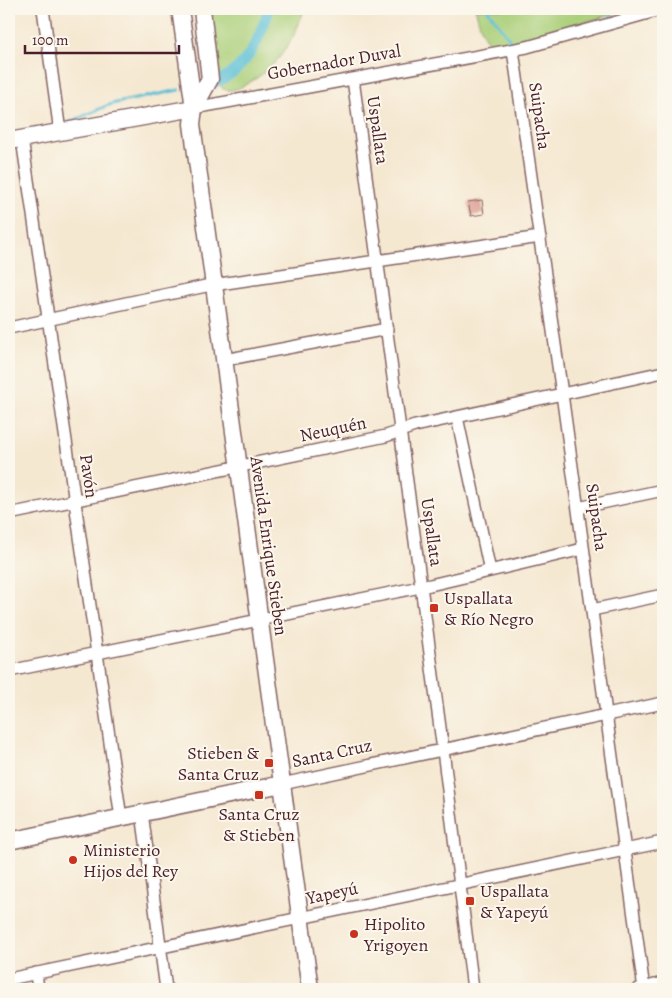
<svg xmlns="http://www.w3.org/2000/svg" width="672" height="998" font-family="Alegreya,serif">
  <style>
    .green { fill: #aacf79; stroke: #7a7752 }
    .lines { fill: none; stroke-linecap: round; stroke-linejoin: round }
    .stream { stroke: #56bed4; stroke-width: 3 }
    .canal { stroke: #56bed4; stroke-width: 11 }
    .building { fill: #d8968b }
    .minor-casing { stroke: #866565; stroke-width: 14 }
    .secondary-casing { stroke: #866565; stroke-width: 19 }
    .minor { stroke: #fff; stroke-width: 11 }
    .secondary { stroke: #fff; stroke-width: 16 }
    .poi-dot { fill: #c8321e; stroke: #fbf7ec; stroke-width: 2 }
    .labels { text-anchor: middle; dominant-baseline: central; stroke-width: 4; stroke-linejoin: round; paint-order: stroke }
    .street-label { font-size: 18px; fill: #4a1f2b; stroke: #fbf7ec }
    .poi-label { font-size: 18px; fill: #4a1f2b; stroke: #fbf7ec; text-anchor: start }
  </style>
  <rect width="100%" height="100%" fill="#fbf7ec"/>
  <filter id="ink" filterUnits="userSpaceOnUse"><feTurbulence type="fractalNoise" baseFrequency=".02" numOctaves="2"/><feDisplacementMap in="SourceGraphic" scale="10" xChannelSelector="R" yChannelSelector="G"/><feConvolveMatrix kernelMatrix="1 2 1 2 8 2 1 2 1" color-interpolation-filters="sRGB"/></filter>
  <filter id="wash" filterUnits="userSpaceOnUse"><feTurbulence type="fractalNoise" baseFrequency=".0096" numOctaves="4" result="noise"/><feDisplacementMap in="SourceGraphic" scale="20" xChannelSelector="R" yChannelSelector="G"/><feGaussianBlur stdDeviation="1.12" result="paint"/><feColorMatrix in="noise" values="0 0 0 0 0 0 0 0 0 0 0 0 0 0 0 0 0 1.4 0 .05"/><feComposite in="paint" operator="in"/></filter>
  <g filter="url(#wash)">
    <rect width="100%" height="100%" fill="#f5e8d1"/>
    <!-- green -->
    <path class="green" d="M209 9H304C294 42 277 68 245 85 237 89 232 92 223 89L218 81Z
      M475 9H633L499 45C480 44 481 23 475 9Z"/>
    <g class="lines">
      <!-- stream -->
      <path class="stream" d="M487 9 508 37 512 47
        M609 9 612 20
        M68 123 106 106 116 103 179 90"/>
      <!-- canal -->
      <path class="canal" d="M218 81C248 68 260 38 269 9"/>
    </g>
    <g id="blocks">
      <!-- building -->
      <path class="building" d="M482 200 484 214 471 216 468 202Z"/>
    </g>
  </g>
  <g filter="url(#ink)">
    <use href="#blocks" fill-opacity="0" stroke="#866565" stroke-width="1"/>
    <g class="lines">
      <!-- minor casing -->
      <g class="minor-casing">
        <path id="minor" d="M43 9 60 132
          M513 50 562 394 644 989
          M353 79 443 750 473 989
          M194 108 527 47 663 9
          M22 139 121 818
          M9 328 206 286 540 237
          M224 360 387 329
          M457 417 490 571
          M578 508 663 490
          M9 514 386 436 415 426 663 372
          M592 610 663 595
          M9 671 430 585 583 549
          M282 784 663 703
          M142 813 166 989
          M36 973 38 989
          M9 979 663 842
          M638 989 663 983"/>
      </g>
      <!-- secondary casing -->
      <g class="secondary-casing">
        <path id="secondary" d="M180 9 194 108
          M202 9 210 79 194 108 192 124 310 989
          M9 141 194 108
          M9 841 282 784"/>
      </g>
      <!-- minor -->
      <use href="#minor" class="minor"/>
      <!-- secondary -->
      <use href="#secondary" class="secondary"/>
    </g>
  </g>
  <!-- markers -->
  <g class="poi-dot">
    <rect x="429" y="603" width="10" height="10" rx="2.5"/>
    <rect x="264" y="758" width="10" height="10" rx="2.5"/>
    <rect x="254" y="790" width="10" height="10" rx="2.5"/>
    <circle cx="73" cy="860" r="5"/>
    <rect x="465" y="896" width="10" height="10" rx="2.5"/>
    <circle cx="354" cy="934" r="5"/>
  </g>
  <g class="labels">
    <!-- street labels -->
    <g class="street-label">
      <text transform="translate(334 62) rotate(-10)">Gobernador Duval</text>
      <text transform="translate(540 116) rotate(82)">Suipacha</text>
      <text transform="translate(378 130) rotate(82)">Uspallata</text>
      <text transform="translate(333 429) rotate(-12)">Neuquén</text>
      <text transform="translate(89 476) rotate(82)">Pavón</text>
      <text transform="translate(597 517) rotate(82)">Suipacha</text>
      <text transform="translate(432 532) rotate(82)">Uspallata</text>
      <text transform="translate(269 546) rotate(82)">Avenida Enrique Stieben</text>
      <text transform="translate(332 753) rotate(-12)">Santa Cruz</text>
      <text transform="translate(332 893) rotate(-12)">Yapeyú</text>
    </g>
    <!-- poi labels -->
    <g class="poi-label">
      <text x="444" y="598">Uspallata<tspan x="444" dy="21">&amp; Río Negro</tspan></text>
      <text x="259" y="753" text-anchor="end">Stieben &amp;<tspan x="259" dy="21">Santa Cruz</tspan></text>
      <text x="259" y="814" text-anchor="middle">Santa Cruz<tspan x="259" dy="21">&amp; Stieben</tspan></text>
      <text x="83" y="850">Ministerio<tspan x="83" dy="21">Hijos del Rey</tspan></text>
      <text x="480" y="891">Uspallata<tspan x="480" dy="21">&amp; Yapeyú</tspan></text>
      <text x="364" y="924">Hipolito<tspan x="364" dy="21">Yrigoyen</tspan></text>
    </g>
  </g>
  <!-- margin -->
  <rect width="672" height="998" fill="none" stroke="#fbf7ec" stroke-width="30"/>
  <!-- scale -->
  <path d="M25 45v8h154v-8" fill="none" stroke="#4a1f2b" stroke-width="2.5"/>
  <text x="32" y="45" font-size="15" fill="#4a1f2b" stroke="#fbf7ec" stroke-width="4" paint-order="stroke">100 m</text>
</svg>
